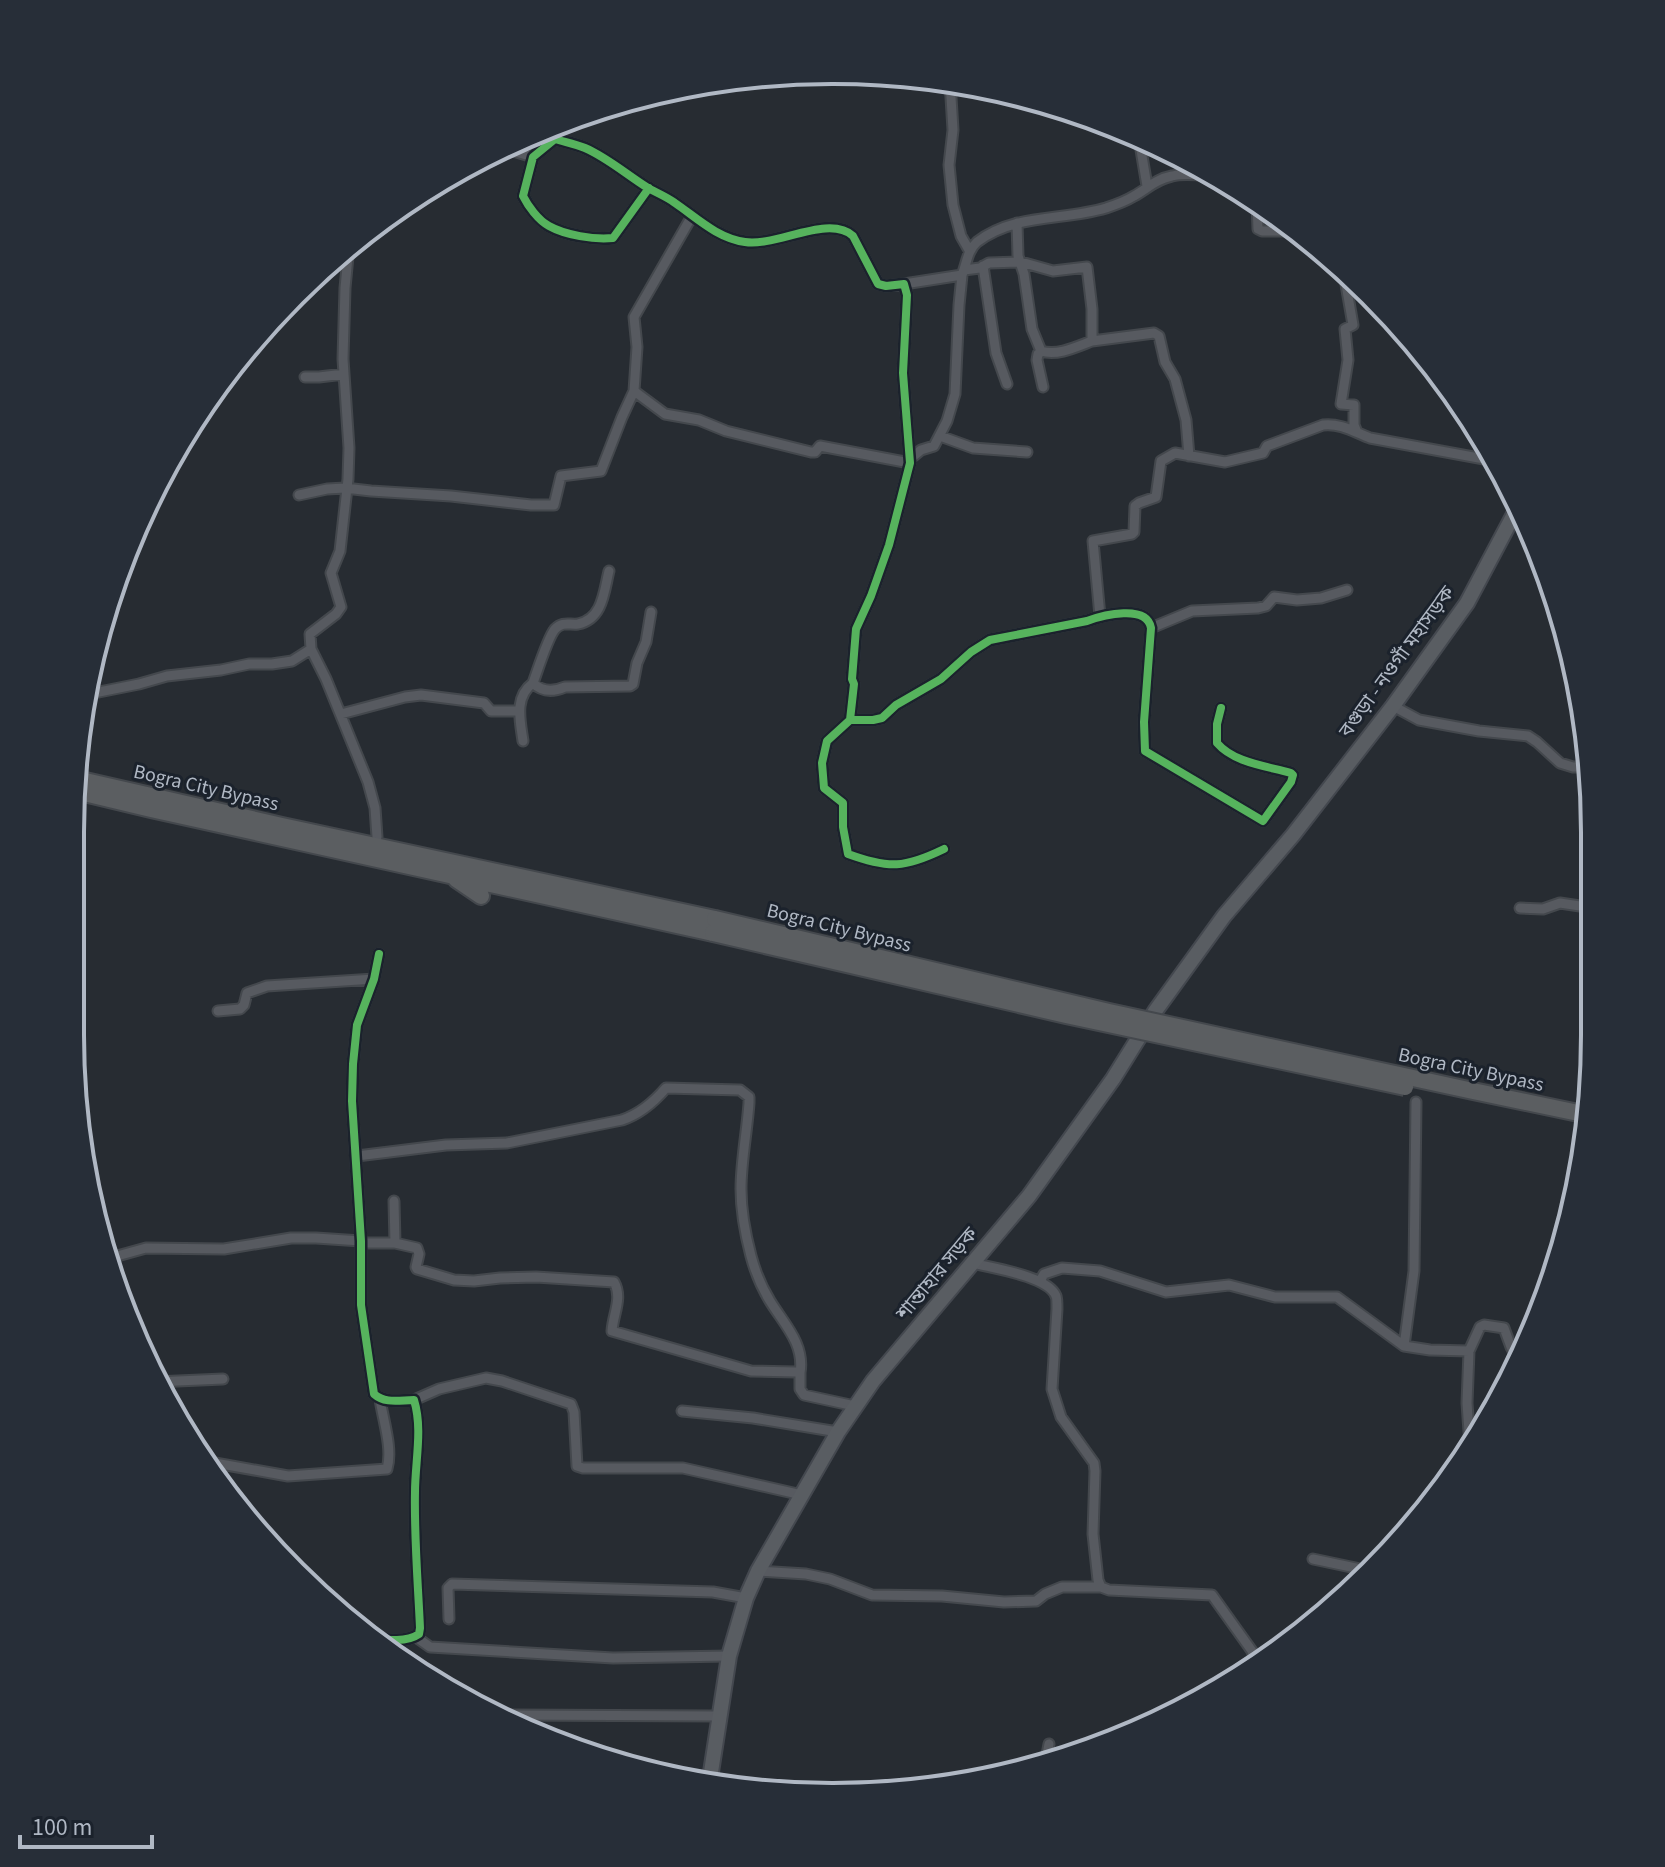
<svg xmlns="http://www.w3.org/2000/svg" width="1665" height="1867" font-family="'Source Sans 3','Noto Sans Bengali',sans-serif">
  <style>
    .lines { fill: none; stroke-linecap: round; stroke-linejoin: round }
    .street-casing { stroke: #44484d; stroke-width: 13 }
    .primary-casing { stroke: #44484f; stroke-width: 18 }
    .highway-casing { stroke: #44484d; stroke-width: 20 }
    .street { stroke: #575a60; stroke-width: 9 }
    .primary { stroke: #595d62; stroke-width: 14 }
    .highway { stroke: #5b5e61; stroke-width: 16 }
    .highway-bridge-casing { stroke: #44484d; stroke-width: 20; stroke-linecap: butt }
    .highway-bridge { stroke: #5b5e61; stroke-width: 16 }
    .cycleway-casing { stroke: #1b222c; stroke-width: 13 }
    .cycleway { stroke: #56b35d; stroke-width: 8 }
    .labels { text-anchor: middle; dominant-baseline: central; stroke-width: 6; stroke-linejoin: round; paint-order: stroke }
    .street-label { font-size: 20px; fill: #b0b8c4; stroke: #1b222c }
    .rim { fill: none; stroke: #b0b8c4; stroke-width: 4 }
  </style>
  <rect width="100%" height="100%" fill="#272c32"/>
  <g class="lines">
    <!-- street casing -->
    <g class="street-casing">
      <path id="street" d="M950 81 953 130 949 165 953 205 961 236 969 250
        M1139 138 1147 186
        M500 147 533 157
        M649 188 613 238C594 240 565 235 549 226 538 220 528 206 523 196L533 157 555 139C565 142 576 144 585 148 608 158 627 175 648 188 657 193 667 197 675 203 697 218 717 238 745 242 776 247 829 214 853 236L878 284 886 286 904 284 907 295 903 373 910 463 889 545 871 596 856 629 852 679 854 684 850 720 827 741 822 763 824 788 843 803V827L848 854C889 869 905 868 944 849
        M1257 203 1258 229 1262 231H1295
        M349 246 345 288 343 359 349 448 348 479 340 551 331 573 341 607 336 614 310 634 311 649 326 679 368 782 375 808 377 837
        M983 266 996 353 1007 384
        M1343 267 1353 325 1345 329 1348 360 1341 404 1354 405V425L1356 430
        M964 270 980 268 989 263 1021 262 1053 271 1087 267 1092 309V341C1076 347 1058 356 1041 351L1032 329 1024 274 1018 256 1017 223
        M904 284 962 275C967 263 967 251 977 242 1015 213 1063 221 1106 208 1115 205 1126 201 1134 196 1147 189 1156 179 1172 176 1186 172 1205 176 1220 177
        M1092 341 1154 333 1159 336 1165 362 1175 379 1186 420 1189 456
        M1041 352 1038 354 1037 360 1043 387
        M305 377H319L344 374
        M634 391 665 414 699 420 726 431 811 452H815L820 446 910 463
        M940 436 973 448 1027 452
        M910 459 921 450 934 446 947 421 955 394 959 305 962 275
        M299 495 327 489 345 488 371 491 451 496 531 505H554L561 476 601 471 622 417 634 391 637 347 634 317 692 216
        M1100 616 1093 541 1132 534 1134 532 1135 506 1139 503 1156 497 1161 461 1175 453 1225 462 1263 453 1267 446 1323 425C1341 423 1354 432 1370 438L1495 461
        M1151 628 1192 611 1258 608 1266 606 1274 597 1297 600 1321 598 1347 590
        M533 683C542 692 553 692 565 687L630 686 633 684 637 663 646 642 651 612
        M84 695 139 684 167 676 221 670 249 664H272L292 661 311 649
        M1393 706 1419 720 1479 731 1528 736 1537 742 1560 763 1573 767H1591
        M341 714 405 697 421 695 484 703 491 711H519
        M850 720H873L882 718 896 705 941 679 971 652 990 640 1087 621C1103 615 1147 604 1151 628L1144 722 1145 751 1263 821 1291 782 1293 775 1291 773C1267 766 1234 763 1217 743V724L1221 708
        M523 741C520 720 514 697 533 683 537 672 548 637 555 629 563 621 569 625 578 624 603 619 604 591 609 571
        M1520 908 1543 909 1560 903 1593 908
        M218 1011 240 1009 244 1005 247 993 267 986 374 979
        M357 1156 446 1145 507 1143 622 1120C640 1114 653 1103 666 1088L740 1090 749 1097V1103C747 1132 741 1161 741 1189 741 1209 746 1237 751 1256 755 1271 762 1288 770 1301 784 1324 805 1344 800 1373
        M394 1201 395 1243
        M361 1243H395L417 1248 419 1254 416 1267 417 1269 454 1280 474 1281 500 1278 536 1277 614 1282C623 1298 613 1314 612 1331L751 1371 796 1372 800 1373V1389L804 1395 855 1406
        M110 1258 146 1248 224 1249 291 1238H316L361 1241
        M972 1263C992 1268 1048 1276 1056 1296 1057 1298 1057 1307 1057 1309L1052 1389 1061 1417 1094 1463 1095 1471 1093 1534 1098 1580 1101 1587 1109 1590 1212 1595 1252 1651 1255 1661
        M1040 1281 1044 1274 1062 1268 1100 1271 1166 1292 1229 1285 1275 1297H1337L1404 1346 1430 1350 1469 1351 1480 1327 1484 1325 1504 1328 1511 1347 1520 1363
        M1404 1346 1414 1271 1416 1102
        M1469 1351 1467 1403 1470 1446
        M155 1382 223 1379
        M414 1400 439 1389 486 1378 502 1381 571 1404 574 1412 577 1466 583 1468H683L802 1495
        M682 1411 753 1418 838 1432
        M204 1461 288 1476 387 1469C393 1449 383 1420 380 1399
        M1313 1559 1370 1571
        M758 1571 806 1574 830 1579 872 1595 942 1596 1004 1602 1036 1601 1045 1594 1062 1587H1101
        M449 1619 448 1588 452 1584 713 1592 746 1598
        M366 1637C382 1639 405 1644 419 1634L420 1628C418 1583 414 1537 415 1492 415 1462 423 1429 414 1400 400 1400 385 1404 374 1394L361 1305V1241L352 1101 353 1064 357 1025 374 979 379 954
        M416 1637 430 1647 613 1658 729 1656
        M490 1715 719 1716
        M1045 1765 1049 1744"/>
    </g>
    <!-- primary casing -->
    <g class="primary-casing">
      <path id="primary" d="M709 1785 729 1656 746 1598 758 1571 838 1432 873 1381 1029 1196 1113 1079 1156 1010 1224 916 1293 835 1393 706 1467 603 1520 503"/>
    </g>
    <!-- highway casing -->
    <g class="highway-casing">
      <path id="highway" d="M81 780 282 826 715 919
        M80 792 151 809 713 933
        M456 879 481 896"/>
    </g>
    <!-- street -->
    <use href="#street" class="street"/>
    <!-- primary -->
    <use href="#primary" class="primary"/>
    <!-- highway -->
    <use href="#highway" class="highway"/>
    <!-- highway-bridge casing -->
    <g class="highway-bridge-casing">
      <path id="highway-bridge" d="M715 919 1109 1012 1473 1091 1588 1115
        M713 933 1066 1015 1405 1087"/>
    </g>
    <!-- highway-bridge -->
    <use href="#highway-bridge" class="highway-bridge"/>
    <!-- cycleway casing -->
    <g class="cycleway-casing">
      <path id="cycleway" d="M649 188 613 238C594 240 565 235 549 226 538 220 528 206 523 196L533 157 555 139C565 142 576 144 585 148 608 158 627 175 648 188 657 193 667 197 675 203 697 218 717 238 745 242 776 247 829 214 853 236L878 284 886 286 904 284 907 295 903 373 910 463 889 545 871 596 856 629 852 679 854 684 850 720 827 741 822 763 824 788 843 803V827L848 854C889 869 905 868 944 849
        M850 720H873L882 718 896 705 941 679 971 652 990 640 1087 621C1103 615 1147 604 1151 628L1144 722 1145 751 1263 821 1291 782 1293 775 1291 773C1267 766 1234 763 1217 743V724L1221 708
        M366 1637C382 1639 405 1644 419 1634L420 1628C418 1583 414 1537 415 1492 415 1462 423 1429 414 1400 400 1400 385 1404 374 1394L361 1305V1241L352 1101 353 1064 357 1025 374 979 379 954"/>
    </g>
    <!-- cycleway -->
    <use href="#cycleway" class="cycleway"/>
  </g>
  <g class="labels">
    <!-- street labels -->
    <g class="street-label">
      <text transform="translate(1397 662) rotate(-54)">বগুড়া - নওগাঁ মহাসড়ক</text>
      <text transform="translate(206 788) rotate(13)">Bogra City Bypass</text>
      <text transform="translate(839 928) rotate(14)">Bogra City Bypass</text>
      <text transform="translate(1471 1070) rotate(12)">Bogra City Bypass</text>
      <text transform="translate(937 1274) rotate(-50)">শান্তাহার সড়ক</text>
    </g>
  </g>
  <!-- crop -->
  <path d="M0 0H1665V1867H0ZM832 84H833A748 748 0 0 1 1581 832V1035A748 748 0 0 1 833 1783H832A748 748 0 0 1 84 1035V832A748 748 0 0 1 832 84Z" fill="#272e38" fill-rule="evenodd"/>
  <path class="rim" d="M832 84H833A748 748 0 0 1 1581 832V1035A748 748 0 0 1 833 1783H832A748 748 0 0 1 84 1035V832A748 748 0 0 1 832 84Z"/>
  <!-- scale -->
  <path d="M20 1835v12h132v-12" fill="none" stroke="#b0b8c4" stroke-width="4"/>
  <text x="32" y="1835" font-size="24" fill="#b0b8c4" stroke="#1b222c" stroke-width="6" paint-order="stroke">100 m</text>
</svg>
